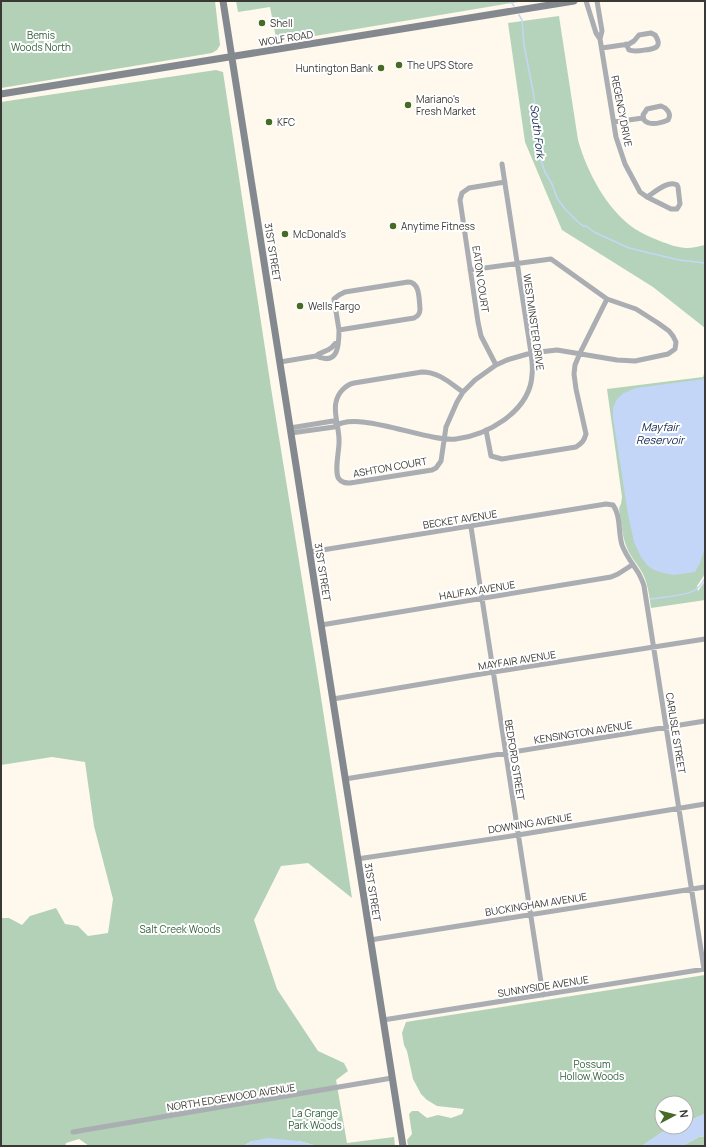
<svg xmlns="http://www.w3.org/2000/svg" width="706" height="1147" font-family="Manrope,sans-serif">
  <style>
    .green { fill: #b5d3ba }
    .forest { fill: #b2d1b7 }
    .water { fill: #c4d6f7 }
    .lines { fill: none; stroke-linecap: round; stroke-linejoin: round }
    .stream { stroke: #c4d6f7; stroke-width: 1.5 }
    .street { stroke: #aaadb1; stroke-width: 5 }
    .secondary { stroke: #84898f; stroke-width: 7 }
    .poi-dot { fill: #476b24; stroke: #fff; stroke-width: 1.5 }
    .labels { text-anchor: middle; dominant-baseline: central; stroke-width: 4; stroke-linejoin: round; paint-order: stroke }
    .poi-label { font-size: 10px; fill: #3b3935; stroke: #fff; text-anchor: start }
    .park-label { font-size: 10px; fill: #32613c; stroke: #fff }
    .street-label { font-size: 10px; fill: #3b3935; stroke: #fff }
    .water-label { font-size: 11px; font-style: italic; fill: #122851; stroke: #fff }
  </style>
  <rect width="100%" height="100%" fill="#fef8ed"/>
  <!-- green -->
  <path class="green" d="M236 1H524L279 42 276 38 270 7 238 12Z
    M559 16 578 140C587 172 607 210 635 229 643 234 652 238 660 241 668 244 678 248 687 248 693 248 699 246 705 245V328L653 287 562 230 525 142 508 23Z
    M705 371V574L697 586 698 591 705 581V600L651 608C649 595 648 581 640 569 636 562 630 556 627 548 622 536 621 522 619 508L621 504 622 497 607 389 703 377Z"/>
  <!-- forest -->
  <path class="forest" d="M1 1H215L220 45 217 50 212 53 1 88Z
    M216 70 223 72 271 388 318 678 352 898 308 863 281 866 254 920 277 989 318 1051 344 1063 348 1071 336 1080 347 1143 394 1137 395 1146H317L299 1141H252L243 1146H89L79 1139 66 1143 65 1146H1V918H9L22 925 30 916 56 908 65 924 78 926 88 936 108 933 113 899 94 826 85 762 52 757 1 765V102Z
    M705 975V1114L686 1122V1103H662V1127H675L661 1133 642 1146H408L407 1140 412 1134 409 1114 412 1111H418L427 1118 438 1115 451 1118 462 1114 464 1109 437 1106 427 1100 421 1094 413 1079 407 1051 404 1045 402 1033 406 1022Z
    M705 1136V1146H682L699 1137Z"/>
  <!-- water -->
  <path class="water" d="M705 379V548L700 563 695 572 674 575 664 573 654 570 648 566 641 557 634 542 628 514 613 417V408L617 399 624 393 636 388Z
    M705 1114V1136L699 1137 682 1146H642C658 1135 666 1127 686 1127V1122Z
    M268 1138 299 1141 317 1146H243L252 1141Z"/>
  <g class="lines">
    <!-- stream -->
    <path class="stream" d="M510 1 514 6
      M519 15 522 20 524 45 534 96 541 161 545 172 552 184 557 198 565 209 577 221 583 226H586L594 232 629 248 679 260 705 263
      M651 599C662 597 686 596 695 590 700 587 703 582 705 578"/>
    <!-- street -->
    <path class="street" d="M586 1 596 33 600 39
      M597 1 602 31 600 39 616 137 625 164 640 192 647 197 671 209H677L680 204 678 187 677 185C668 180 655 192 647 197
      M602 48 629 44 634 41 639 35 651 33 655 35C663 47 655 49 645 50 639 51 634 52 629 50L626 44
      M661 106C667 108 672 114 668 120 661 123 650 126 644 120L643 115 647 109Z
      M614 122 643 118
      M408 282C420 282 419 299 420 309 420 314 418 316 414 318L339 330 334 299 339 295 345 292Z
      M316 356C338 366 339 346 339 330
      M280 362 316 356C320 352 326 352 331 348 334 346 334 343 338 342
      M496 365 481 336 478 322 460 200 462 193 469 188 505 182
      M463 392C450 383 439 372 422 372L354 383C345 385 338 393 336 402 333 414 340 430 339 443 339 451 334 473 339 479 342 483 346 483 350 483L432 470 436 468 441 461 446 427 457 402 463 392 475 380 496 365 507 360 531 353 557 350 617 360 635 361 668 354 675 349 676 342 673 336 669 331 658 323 636 309 607 299 551 259 470 270
      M290 428 333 421 338 423
      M486 430 491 456 502 459 576 447C582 443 584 441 586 434L576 389 574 374 575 365 580 353 607 299
      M291 433 334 427C356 409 426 442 456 439 473 437 490 430 504 420 519 409 531 394 532 375 533 368 532 360 531 353L502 164
      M471 527 543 995
      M310 552 606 504 613 505C621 516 618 532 622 545 626 556 633 564 639 574 641 578 643 582 644 586L704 969
      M321 625 611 577 618 574 632 565
      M333 699 493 672 705 639
      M345 779 705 721
      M357 859 518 835 705 804
      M370 940 705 887
      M383 1020 705 969
      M73 1132 392 1078"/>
    <!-- secondary -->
    <path class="secondary" d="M223 1 403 1146
      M1 94 574 1"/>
  </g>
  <!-- markers -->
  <g class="poi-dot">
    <circle cx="262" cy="23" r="4"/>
    <circle cx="399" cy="65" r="4"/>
    <circle cx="381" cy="68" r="4"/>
    <circle cx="408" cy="105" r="4"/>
    <circle cx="269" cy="122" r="4"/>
    <circle cx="393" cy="226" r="4"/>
    <circle cx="285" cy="234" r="4"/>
    <circle cx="300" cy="306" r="4"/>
  </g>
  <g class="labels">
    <!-- poi labels -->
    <g class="poi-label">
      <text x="270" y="23">Shell</text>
      <text x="407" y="65">The UPS Store</text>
      <text x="373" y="68" text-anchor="end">Huntington Bank</text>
      <text x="416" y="99">Mariano's<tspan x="416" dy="12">Fresh Market</tspan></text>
      <text x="277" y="122">KFC</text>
      <text x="401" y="226">Anytime Fitness</text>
      <text x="293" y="234">McDonald's</text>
      <text x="308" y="306">Wells Fargo</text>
    </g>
    <!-- park labels -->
    <g class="park-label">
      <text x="41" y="35">Bemis<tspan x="41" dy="12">Woods North</tspan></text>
      <text x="180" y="929">Salt Creek Woods</text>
      <text x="592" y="1064">Possum<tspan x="592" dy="12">Hollow Woods</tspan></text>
      <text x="315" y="1113">La Grange<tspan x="315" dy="12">Park Woods</tspan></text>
    </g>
    <!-- street labels -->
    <g class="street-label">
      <text transform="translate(286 38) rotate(-9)">WOLF ROAD</text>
      <text transform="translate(622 111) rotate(79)">REGENCY DRIVE</text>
      <text transform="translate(273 252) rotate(81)">31ST STREET</text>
      <text transform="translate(481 279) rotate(82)">EATON COURT</text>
      <text transform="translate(534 322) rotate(82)">WESTMINSTER DRIVE</text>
      <text transform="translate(390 467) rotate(-10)">ASHTON COURT</text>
      <text transform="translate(460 519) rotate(-9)">BECKET AVENUE</text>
      <text transform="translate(323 572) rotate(81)">31ST STREET</text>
      <text transform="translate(477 590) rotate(-9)">HALIFAX AVENUE</text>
      <text transform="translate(517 660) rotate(-9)">MAYFAIR AVENUE</text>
      <text transform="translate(583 732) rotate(-9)">KENSINGTON AVENUE</text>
      <text transform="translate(676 733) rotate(81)">CARLISLE STREET</text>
      <text transform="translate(515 760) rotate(81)">BEDFORD STREET</text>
      <text transform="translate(530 823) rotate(-9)">DOWNING AVENUE</text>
      <text transform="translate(373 892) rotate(81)">31ST STREET</text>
      <text transform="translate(536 904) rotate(-9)">BUCKINGHAM AVENUE</text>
      <text transform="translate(543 986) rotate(-9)">SUNNYSIDE AVENUE</text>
      <text transform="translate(231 1097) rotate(-9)">NORTH EDGEWOOD AVENUE</text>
    </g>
    <!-- water labels -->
    <g class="water-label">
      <text transform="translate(538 131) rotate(83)">South Fork</text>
      <text x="660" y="426">Mayfair<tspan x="660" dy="13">Reservoir</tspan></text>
    </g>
  </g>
  <!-- border -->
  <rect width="706" height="1147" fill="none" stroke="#3b3935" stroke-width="4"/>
  <!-- north arrow -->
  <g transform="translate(674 1115) rotate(83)"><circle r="19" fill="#ffffff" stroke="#b1b0ae"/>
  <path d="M0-3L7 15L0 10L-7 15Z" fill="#476b24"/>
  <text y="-6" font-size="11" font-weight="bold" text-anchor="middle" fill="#3b3935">N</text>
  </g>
</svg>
